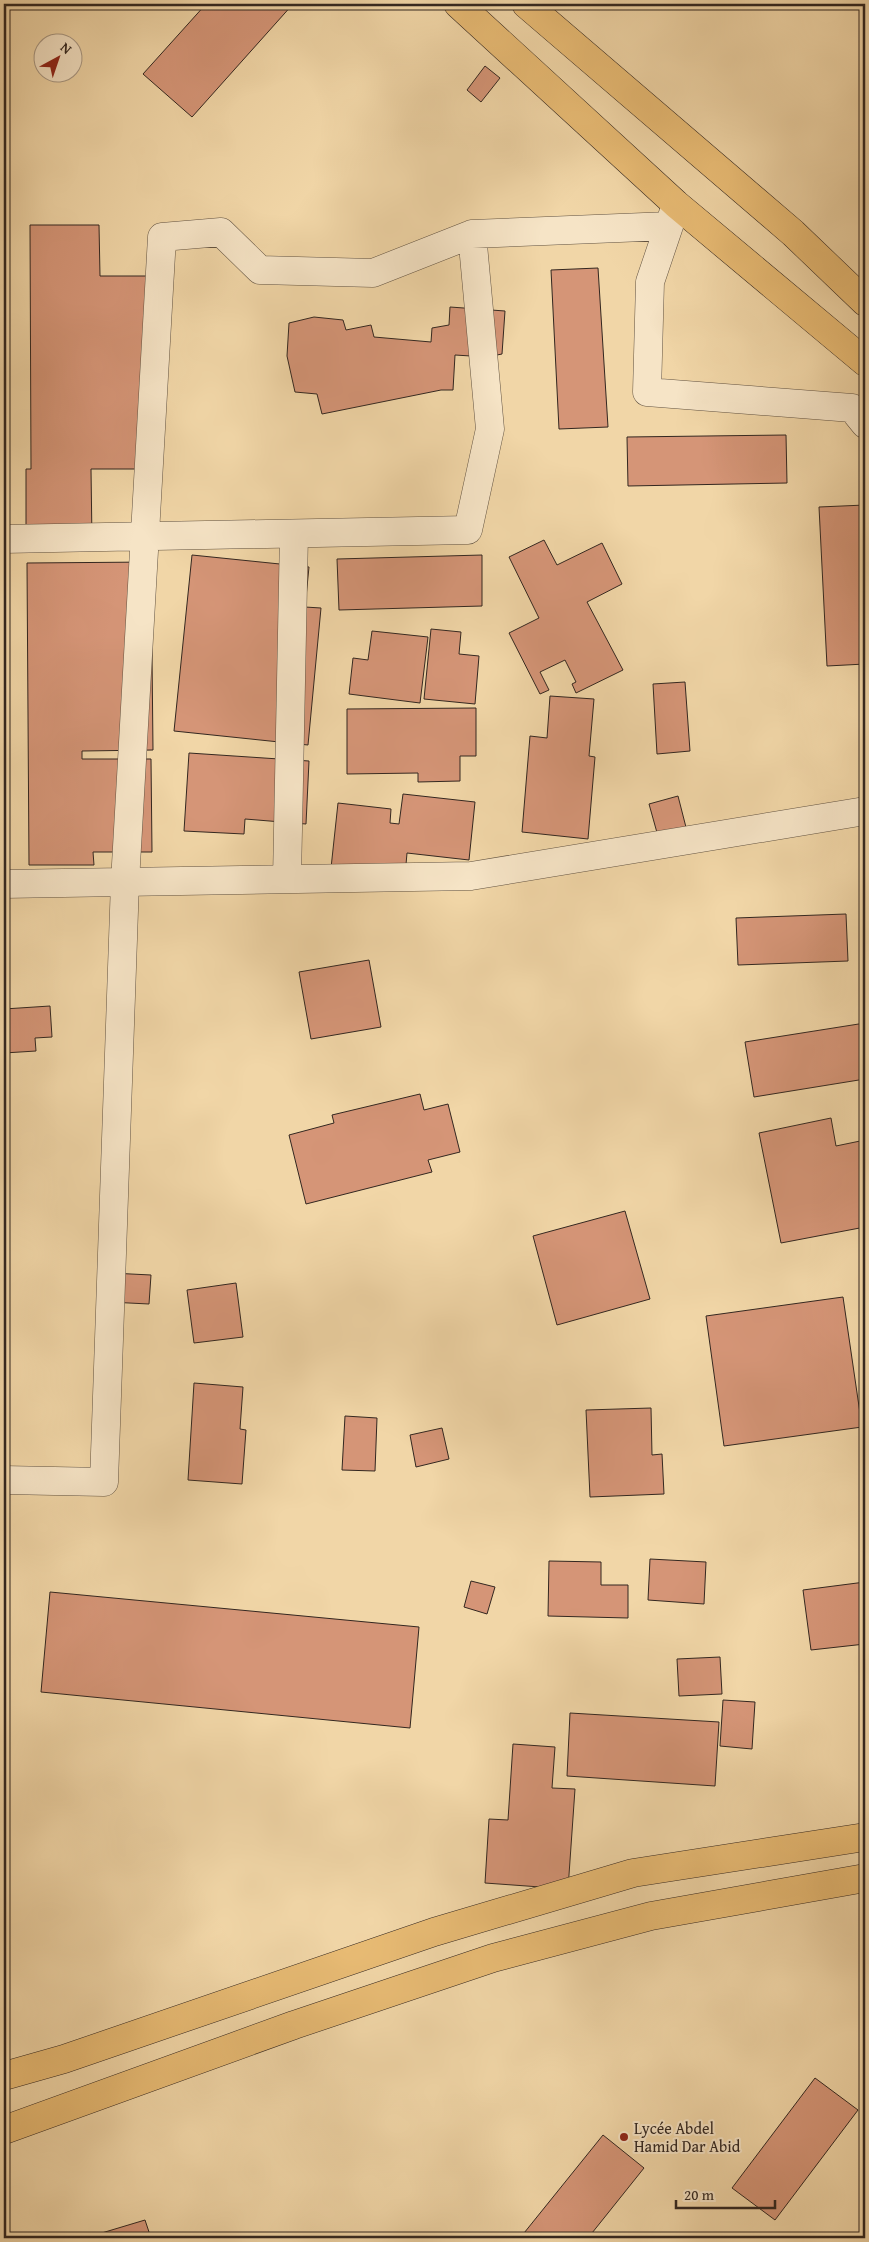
<svg xmlns="http://www.w3.org/2000/svg" width="869" height="2242" font-family="'Gentium Book Plus',serif">
  <style>
    .building { fill: #d59577; stroke: #332720 }
    .lines { fill: none; stroke-linecap: round; stroke-linejoin: round }
    .minor-casing { stroke: #625342; stroke-width: 29 }
    .major-casing { stroke: #332720; stroke-width: 29 }
    .minor { stroke: #f6e4c6; stroke-width: 28 }
    .major { stroke: #e8bb74; stroke-width: 28 }
    .poi-dot { fill: #8f2418; stroke: #f6e4c6; stroke-width: 2 }
    .labels { text-anchor: middle; dominant-baseline: central; stroke-width: 4; stroke-linejoin: round; paint-order: stroke }
    .poi-label { font-size: 16px; fill: #332720; stroke: #f6e4c6; text-anchor: start }
  </style>
  <rect width="100%" height="100%" fill="#f1d6a7"/>
  <filter id="stains"><feTurbulence type="fractalNoise" baseFrequency=".004" numOctaves="4"/><feColorMatrix values="0 0 0 0 .2 0 0 0 0 .09 0 0 0 0 .02 0 0 0 .5 -.17"/></filter>
  <radialGradient id="worn" r=".72"><stop offset=".6" stop-color="#630" stop-opacity="0"/><stop offset="1" stop-color="#630" stop-opacity=".3"/></radialGradient>
  <!-- building -->
  <path class="building" d="M206 4H293L192 117 143 74Z
    M485 66 500 78 481 102 467 90Z
    M30 225H99L100 276H156L157 469H91L92 541H26V469H31Z
    M598 268 608 427 559 429 551 270Z
    M450 307 505 311 502 354 487 357 455 355 453 390H441L322 414 317 394 295 392 287 356 289 323 314 317 343 320 346 330 371 325 374 337 431 342 432 328 449 325Z
    M786 435 787 483 628 486 627 437Z
    M865 505V664L827 666 819 507Z
    M544 540 557 565 602 543 622 584 587 602 623 670 576 693 572 684 576 682 565 660 540 672 549 690 540 694 509 633 539 618 509 557Z
    M192 555 309 567 305 607 321 608 308 745 174 731Z
    M482 555V606L339 610 337 559Z
    M151 562 153 750 82 751V759H151L152 852H93L94 865H29L27 563Z
    M431 629 461 632 459 654 479 656 475 704 424 699Z
    M372 631 428 637 420 703 349 694 353 658 368 660Z
    M685 682 690 751 657 754 653 684Z
    M550 696 594 699 589 756 595 757 588 839 522 832 530 736 547 738Z
    M476 708V756H460V781L418 782V773L347 774V709Z
    M189 753 309 761 306 824 245 819 244 834 184 831Z
    M403 794 475 802 469 860 407 853 405 876 331 868 338 803 391 809 390 823 399 824Z
    M678 796 689 839 661 847 649 804Z
    M846 914 848 961 738 965 736 918Z
    M369 960 381 1027 311 1039 299 972Z
    M50 1006 52 1037 35 1038 36 1051 4 1053V1009Z
    M865 1023V1079L754 1097 745 1042Z
    M420 1094 424 1110 448 1104 460 1152 428 1160 432 1172 306 1204 289 1135 334 1123 332 1115Z
    M831 1118 836 1146 865 1140V1227L781 1243 759 1133Z
    M625 1211 650 1299 557 1325 533 1236Z
    M111 1273 151 1275 149 1304 109 1302Z
    M236 1283 243 1337 194 1343 187 1290Z
    M843 1297 862 1427 724 1446 706 1316Z
    M194 1383 243 1387 240 1429 246 1430 242 1484 188 1480Z
    M651 1408 652 1455 662 1454 664 1494 590 1497 586 1410Z
    M345 1416 377 1418 375 1471 342 1470Z
    M442 1428 449 1459 416 1467 410 1435Z
    M865 1508V1529L861 1509Z
    M650 1559 706 1562 704 1604 648 1600Z
    M549 1561 601 1562V1585H628V1618L548 1616Z
    M471 1581 495 1587 487 1614 464 1607Z
    M865 1582V1644L811 1650 803 1590Z
    M50 1592 419 1627 410 1728 41 1692Z
    M720 1657 722 1694 679 1696 677 1659Z
    M723 1700 755 1702 752 1749 720 1746Z
    M570 1713 719 1722 715 1786 567 1776Z
    M513 1744 555 1747 552 1788 575 1789 568 1889 485 1883 489 1819 508 1820Z
    M815 2078 858 2110 775 2220 732 2188Z
    M603 2135 644 2168 588 2238H520Z
    M145 2220 151 2238H85Z"/>
  <g class="lines">
    <!-- minor casing -->
    <g class="minor-casing">
      <path id="minor" d="M674 211 650 282 647 392 852 408 865 424
        M4 539 468 530 490 429 472 234
        M287 879 294 534
        M4 884 471 876 865 811
        M4 1480 104 1482 125 882 162 237 221 232 260 270 373 273 472 234 669 226"/>
    </g>
    <!-- major casing -->
    <g class="major-casing">
      <path id="major" d="M458 4 676 204 865 362
        M526 4 793 233 865 302
        M4 2076 64 2059 434 1932 633 1873 865 1837
        M4 2130 294 2025 493 1958 651 1916 865 1878"/>
    </g>
    <!-- minor -->
    <use href="#minor" class="minor"/>
    <!-- major -->
    <use href="#major" class="major"/>
  </g>
  <!-- markers -->
  <circle class="poi-dot" cx="624" cy="2137" r="5"/>
  <g class="labels">
    <!-- poi labels -->
    <g class="poi-label">
      <text x="634" y="2128">Lycée Abdel<tspan x="634" dy="18">Hamid Dar Abid</tspan></text>
    </g>
  </g>
  <!-- margin -->
  <rect width="869" height="2242" fill="none" stroke="#f1d6a7" stroke-width="20"/>
  <rect x="5" y="5" width="859" height="2232" fill="none" stroke="#332720" stroke-width="2.5"/>
  <rect x="10" y="10" width="849" height="2222" fill="none" stroke="#332720"/>
  <!-- north arrow -->
  <g transform="translate(58 58) rotate(40)"><circle r="24" fill="#f6e4c6" stroke="#a89884"/>
  <path d="M0-4L9 19L0 12L-9 19Z" fill="#8f2418"/>
  <text y="-8" font-size="14" font-weight="bold" text-anchor="middle" fill="#332720">N</text>
  </g>
  <!-- scale -->
  <path d="M676 2200v8h99v-8" fill="none" stroke="#332720" stroke-width="2.5"/>
  <text x="684" y="2200" font-size="15" fill="#332720" stroke="#f6e4c6" stroke-width="4" paint-order="stroke">20 m</text>
  <rect width="100%" height="100%" filter="url(#stains)"/>
  <rect width="100%" height="100%" fill="url(#worn)"/>
</svg>
